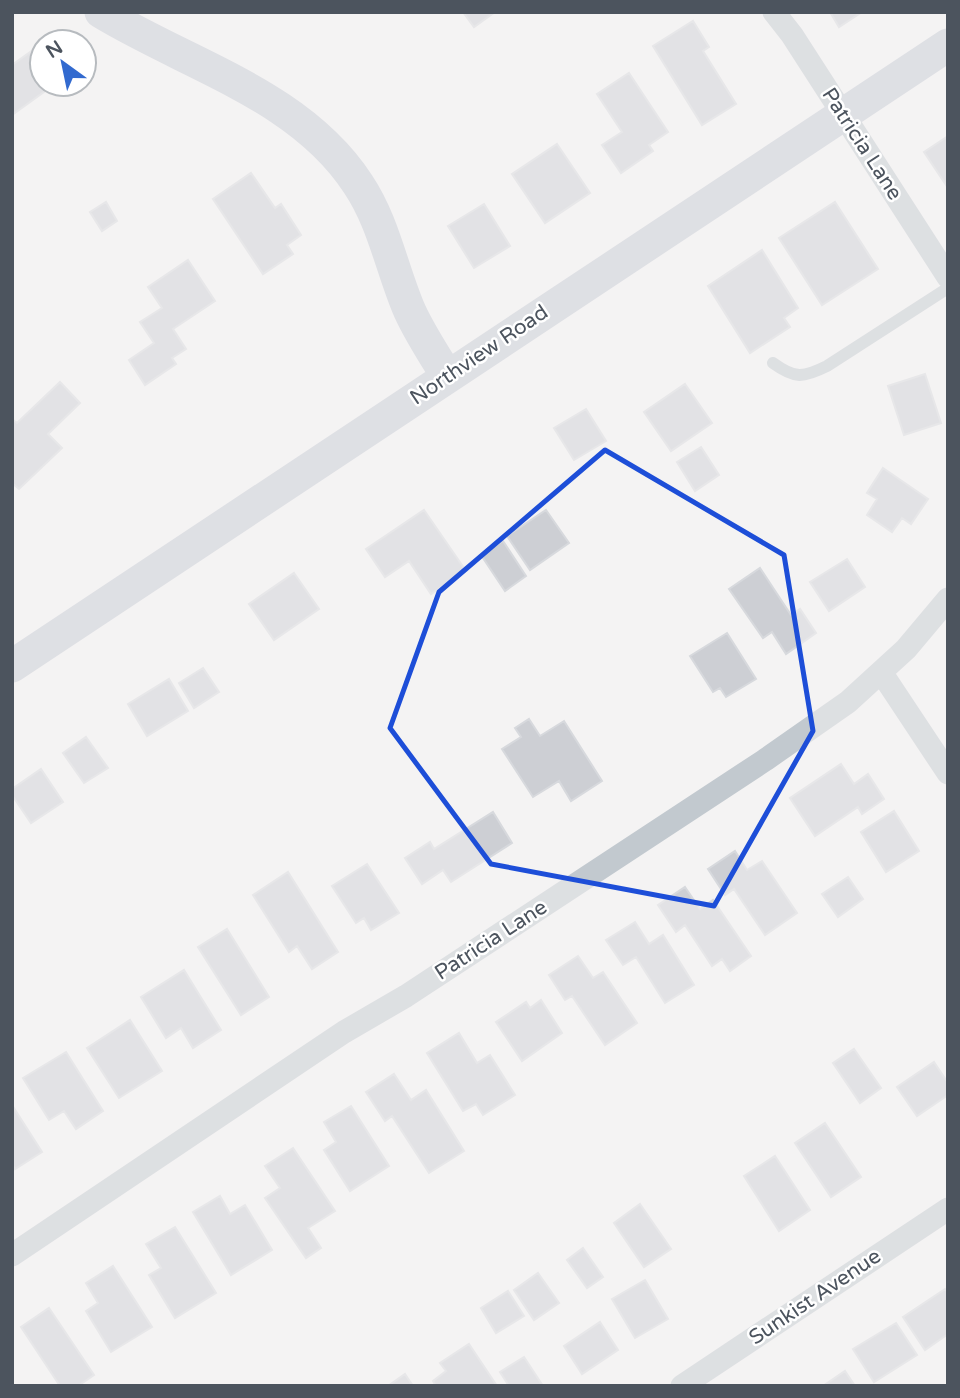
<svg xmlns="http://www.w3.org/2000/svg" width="960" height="1398" font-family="'Varela Round',sans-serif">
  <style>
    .building { fill: #cdcfd4; stroke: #d7d9dd; stroke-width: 2 }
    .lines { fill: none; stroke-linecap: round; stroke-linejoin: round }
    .lane { stroke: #c2c9cf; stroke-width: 12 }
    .street { stroke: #c2c9cf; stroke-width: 23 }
    .secondary { stroke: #c3c9d3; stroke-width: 33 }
    .marked { fill: none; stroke: #1d4ed8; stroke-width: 5; stroke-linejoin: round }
    .labels { text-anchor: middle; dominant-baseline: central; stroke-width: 5; stroke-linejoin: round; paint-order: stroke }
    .street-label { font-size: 21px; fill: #4c545e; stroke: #fff }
  </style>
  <rect width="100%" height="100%" fill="#f4f3f3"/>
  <!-- building -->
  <path class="building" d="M463 12H495L474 27Z
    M830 12H862L839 27Z
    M693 21 709 47 703 51 736 104 702 125 653 46Z
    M40 45 42 48V84H55L12 115V65Z
    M629 73 668 132 649 145 653 151 621 173 602 145 622 132 597 94Z
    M948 136V188L924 152Z
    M557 144 590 193 545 223 512 174Z
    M251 173 275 208 281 204 301 235 287 245 293 254 263 274 213 199Z
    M106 202 117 221 102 231 90 212Z
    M835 202 878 269 822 305 779 238Z
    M484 204 510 246 474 268 448 226Z
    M762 250 798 308 784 318 790 327 750 353 708 286Z
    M188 260 215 301 173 329 186 349 172 358 176 364 145 385 129 360 154 343 140 322 162 308 148 287Z
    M925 374 941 423 904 435 888 386Z
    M60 382 80 403 48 434 62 448 19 489 12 483V419L17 423Z
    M685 384 712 423 671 451 644 412Z
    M586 409 606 441 574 460 554 428Z
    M701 447 719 475 695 491 677 462Z
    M883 468 928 499 911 524 902 518 892 532 867 515 877 499 867 493Z
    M424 510 466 571 431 594 409 561 385 577 366 549Z
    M546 510 569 543 530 570 507 536Z
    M503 541 526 576 505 591 481 555Z
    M847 559 865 587 829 611 810 582Z
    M760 568 791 615 800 609 816 633 786 654 772 632 763 638 729 589Z
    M294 573 319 609 274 640 249 604Z
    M727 633 756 679 726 697 720 688 713 692 690 656Z
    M203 668 219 692 194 708 179 683Z
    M169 679 188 711 147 736 128 704Z
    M529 719 540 736 564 721 602 781 571 801 559 781 533 797 502 749 521 737 515 728Z
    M86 737 108 768 84 783 63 753Z
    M841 764 854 784 868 774 884 799 862 814 858 807 815 836 790 798Z
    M41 769 63 802 31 823 12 795V789Z
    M894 811 919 851 886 872 861 832Z
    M493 812 512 843 451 882 443 870 422 884 405 858 430 842 434 849Z
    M735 851 747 870 762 861 797 913 765 935 734 889 725 895 708 869Z
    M367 864 399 913 371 930 364 918 356 923 332 886Z
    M288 872 338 952 312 969 297 946 289 952 253 895Z
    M848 877 863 899 838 917 822 894Z
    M685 887 700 909 713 900 751 956 730 971 722 959 712 966 685 925 676 932 658 905Z
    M635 922 649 944 663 935 694 985 665 1003 636 957 623 965 606 940Z
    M227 929 269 997 241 1015 198 947Z
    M578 956 593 978 603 972 637 1023 605 1045 572 996 565 1000 549 975Z
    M184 970 221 1030 193 1048 181 1028 166 1038 141 997Z
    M541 1000 562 1033 522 1061 496 1022 526 1002 530 1008Z
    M130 1020 162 1071 119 1098 87 1048Z
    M459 1033 477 1063 490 1055 515 1095 483 1115 476 1104 463 1111 427 1053Z
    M854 1049 881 1088 860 1103 833 1063Z
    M66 1052 103 1111 76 1129 64 1111 49 1120 23 1078Z
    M934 1062 948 1083V1095L917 1116 897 1087Z
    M394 1074 411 1100 426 1090 464 1151 429 1173 392 1116 385 1121 366 1092Z
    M12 1105 42 1152 15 1169 12 1164Z
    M351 1106 389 1166 350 1191 324 1150 336 1142 324 1122Z
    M825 1123 861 1177 831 1197 795 1143Z
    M293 1148 335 1211 308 1228 321 1248 306 1258 265 1198 280 1188 265 1166Z
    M775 1156 810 1210 779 1231 744 1176Z
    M220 1196 230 1214 245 1205 272 1250 231 1275 193 1212Z
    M640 1204 671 1249 644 1267 614 1223Z
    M175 1227 216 1293 175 1318 149 1275 161 1268 146 1244Z
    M583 1248 603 1277 587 1288 567 1260Z
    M113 1266 152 1327 111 1352 86 1311 98 1303 86 1283Z
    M538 1273 559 1303 534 1320 514 1290Z
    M645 1280 668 1319 635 1338 612 1299Z
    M945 1289 948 1293V1334L925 1350 903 1317Z
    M508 1291 524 1316 496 1333 481 1308Z
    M49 1308 94 1375 78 1386H60L21 1327Z
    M600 1322 618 1350 582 1374 564 1346Z
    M896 1323 917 1355 874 1382 853 1349Z
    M469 1344 497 1386H436L433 1381 446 1371 440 1363Z
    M524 1357 543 1386H509L500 1372Z
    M845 1371 855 1386H823Z
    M405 1374 413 1386H388Z"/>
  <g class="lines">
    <!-- lane -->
    <path class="lane" d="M773 363C795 379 803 378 827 366L948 288"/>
    <!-- street -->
    <path class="street" d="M774 12 792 35 948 277
      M881 672 948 773
      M12 1255 344 1032 406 996 765 760 848 702 906 649 948 599
      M682 1386 948 1209"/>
    <!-- secondary -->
    <path class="secondary" d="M101 12C188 65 300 95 358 184 383 221 391 266 408 307 418 331 434 354 447 376
      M12 666 948 45"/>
  </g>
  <!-- marked area -->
  <path d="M0 0H960V1398H0ZM605 450 784 555 813 731 714 906 491 864 390 728 439 592Z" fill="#f4f3f3" fill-opacity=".55" fill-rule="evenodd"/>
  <path class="marked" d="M605 450 784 555 813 731 714 906 491 864 390 728 439 592Z"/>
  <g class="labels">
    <!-- street labels -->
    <g class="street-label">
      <text transform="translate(862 144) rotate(57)">Patricia Lane</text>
      <text transform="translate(479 355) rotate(-34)">Northview Road</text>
      <text transform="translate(491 940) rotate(-33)">Patricia Lane</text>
      <text transform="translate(815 1297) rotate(-34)">Sunkist Avenue</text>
    </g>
  </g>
  <!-- border -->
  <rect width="960" height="1398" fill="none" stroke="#4c545e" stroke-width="28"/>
  <!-- north arrow -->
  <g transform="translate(63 63) rotate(327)"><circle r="33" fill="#ffffff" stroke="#b7bbbf" stroke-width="2"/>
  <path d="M0-5L12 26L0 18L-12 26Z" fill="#326acf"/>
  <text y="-10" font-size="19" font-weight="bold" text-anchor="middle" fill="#4c545e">N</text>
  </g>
</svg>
